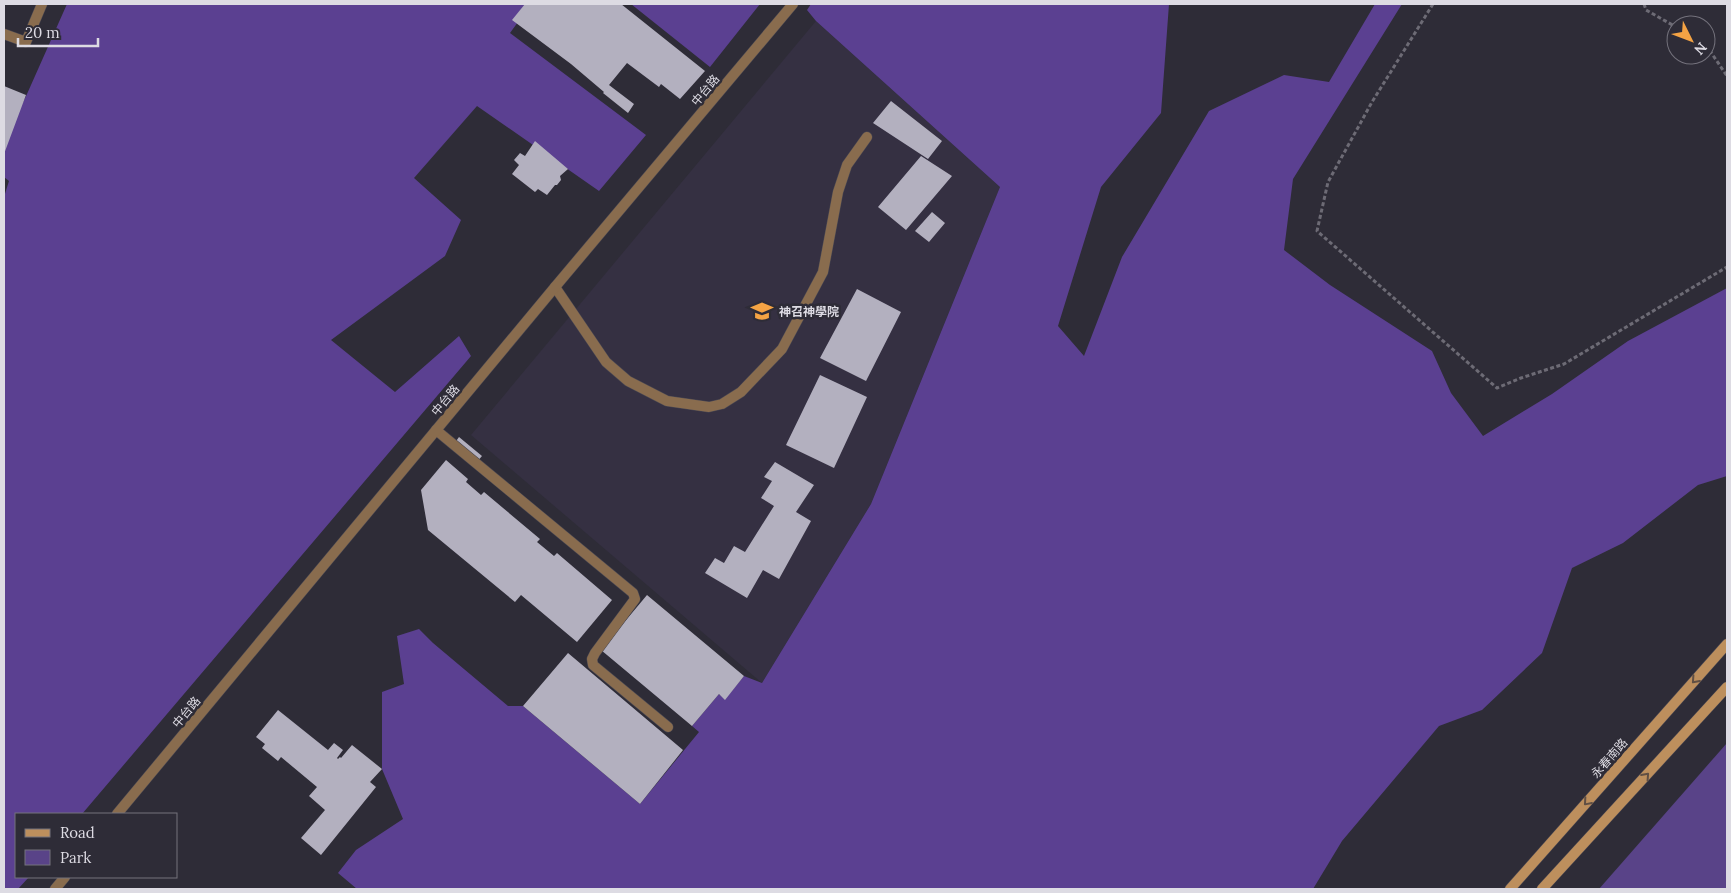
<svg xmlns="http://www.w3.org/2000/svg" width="1731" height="893" font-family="Lora,'Noto Sans TC',serif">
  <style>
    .built { fill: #353042 }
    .green { fill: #594388 }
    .forest { fill: #5b4091 }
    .building { fill: #b3b0bf }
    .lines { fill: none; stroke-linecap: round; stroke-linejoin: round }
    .lane-casing { stroke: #4a4853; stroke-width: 11 }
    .street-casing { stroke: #4a4853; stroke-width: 11 }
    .secondary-casing { stroke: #4a4853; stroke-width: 11 }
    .path { stroke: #6d6b75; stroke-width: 3; stroke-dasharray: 4 2.5; stroke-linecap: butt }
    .lane { stroke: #896c4e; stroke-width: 10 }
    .street { stroke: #896c4e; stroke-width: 10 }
    .secondary { stroke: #bd8f5d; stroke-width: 10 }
    .oneway { stroke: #604f44 }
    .labels { text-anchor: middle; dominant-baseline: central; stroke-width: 5; stroke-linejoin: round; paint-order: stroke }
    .street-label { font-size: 12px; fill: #dddbe3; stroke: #2e2c37 }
    .poi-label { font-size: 12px; font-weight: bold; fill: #dddbe3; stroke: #2e2c37; text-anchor: start }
  </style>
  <rect width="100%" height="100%" fill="#2e2c37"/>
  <!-- built -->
  <path class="built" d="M816 21 1000 187 871 504 762 683 471 435Z"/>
  <!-- green -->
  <path class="green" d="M1727 743V889H1599Z"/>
  <!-- forest -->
  <path class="forest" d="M67 4H531L510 33 646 135 599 191 477 106 414 178 461 220 445 256 331 340 395 392 459 336 471 356 82 814H16V877H29L18 889H4V197L9 181 4 177V141L27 94Z
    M631 4H760L710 67Z
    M811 4H1169L1161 113 1101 187 1058 326 1084 356 1122 257 1209 111 1284 75 1329 82 1375 4H1402L1293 179 1284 250 1330 285 1432 351 1451 393 1483 436 1552 394 1628 341 1727 288V476L1698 485 1623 543 1572 568 1542 653 1482 710 1439 726 1342 841 1313 889H357L338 873 356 850 403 819 382 769V692L404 684 397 636 419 629 433 643 508 706H523L640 804 699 732 692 726 719 694 725 699 744 676 762 683 871 504 1000 187 816 21 807 10Z"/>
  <!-- building -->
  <path class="building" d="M525 4H621L705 71 680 99 661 84 659 87 627 63 609 85 634 104 628 113 603 93 604 92 571 64 512 20Z
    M4 86 26 95 4 154Z
    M891 101 942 141 928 159 873 123Z
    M535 141 568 169 560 176 561 180 557 185H555L547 195 538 189 535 192 512 174 519 165 514 160 520 153 525 156Z
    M921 156 952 176 906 230 878 207Z
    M932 212 945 223 929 242 915 231Z
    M857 289 901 312 866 381 820 358Z
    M820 375 867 397 834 468 786 445Z
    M459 437 482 456 476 463 454 444Z
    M446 460 468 479 466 482 481 495 484 492 540 539 537 542 554 556 557 553 612 600 577 642 521 595 515 602 428 530 421 490Z
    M775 462 814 485 796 512 811 521 779 579 763 570 747 598 705 573 715 558 724 563 734 546 745 552 774 506 761 498 772 481 764 477Z
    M647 595 744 676 725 700 719 694 692 726 601 650Z
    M568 653 683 750 640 804 523 706Z
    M278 710 328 750 334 743 343 750 337 758 338 759 340 757 341 758 352 745 382 769 370 782 376 787 321 855 301 838 325 810 309 796 317 787 281 757 278 761 262 748 265 744 256 737Z"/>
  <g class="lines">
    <!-- lane casing -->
    <g class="lane-casing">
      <path id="lane" d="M4 34 26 42 42 4
        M555 287 606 362 628 381 667 401 709 407 722 404 741 392 782 349 823 272 838 192 847 165 867 137
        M436 430 633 593 635 599 595 653 592 659 593 665 668 727"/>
    </g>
    <!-- street casing -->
    <g class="street-casing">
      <path id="street" d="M117 814 555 287 793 4
        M55 889 65 877"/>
    </g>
    <!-- secondary casing -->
    <g class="secondary-casing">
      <path id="secondary" d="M1510 889 1727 644
        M1542 889 1727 687"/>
    </g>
    <!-- path -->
    <path class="path" d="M1433 4 1372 102 1328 182 1317 231 1497 388 1521 378 1564 364 1727 267
      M1644 4 1646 10 1676 27
      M1706 45 1727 76"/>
    <!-- lane -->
    <use href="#lane" class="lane"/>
    <!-- street -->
    <use href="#street" class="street"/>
    <!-- secondary -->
    <use href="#secondary" class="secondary"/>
  </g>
  <!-- one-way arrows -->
  <defs><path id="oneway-chevron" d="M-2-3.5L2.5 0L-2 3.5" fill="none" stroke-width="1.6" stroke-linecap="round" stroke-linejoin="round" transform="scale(1.25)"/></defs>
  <g class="oneway">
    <use href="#oneway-chevron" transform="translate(1695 680) rotate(132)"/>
    <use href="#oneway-chevron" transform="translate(1646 776) rotate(-48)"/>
    <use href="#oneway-chevron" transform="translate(1587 802) rotate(131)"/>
  </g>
  <!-- icons -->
  <defs>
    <g id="university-bare" transform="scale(1.725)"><path d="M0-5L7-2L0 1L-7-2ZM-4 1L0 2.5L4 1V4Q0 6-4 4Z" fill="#f4a344" stroke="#2e2c37" stroke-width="2.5" paint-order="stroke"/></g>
  </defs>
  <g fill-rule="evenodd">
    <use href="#university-bare" x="762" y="311"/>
  </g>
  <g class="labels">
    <!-- street labels -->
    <g class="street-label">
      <text transform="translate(705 90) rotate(-50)">中台路</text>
      <text transform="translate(445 400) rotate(-50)">中台路</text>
      <text transform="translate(186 712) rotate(-50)">中台路</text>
      <text transform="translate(1609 758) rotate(-49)">永春南路</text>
    </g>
    <!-- poi labels -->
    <g class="poi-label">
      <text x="779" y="311">神召神學院</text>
    </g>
  </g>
  <!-- border -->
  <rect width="1731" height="893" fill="none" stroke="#dddbe3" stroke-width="10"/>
  <!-- legend -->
  <rect x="15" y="813" width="162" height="65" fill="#2e2c37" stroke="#74727c"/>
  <rect x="25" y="829" width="25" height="8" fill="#bd8f5d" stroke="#74727c"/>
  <text x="60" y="838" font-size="15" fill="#dddbe3">Road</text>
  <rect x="25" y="850" width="25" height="15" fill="#594388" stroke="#74727c"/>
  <text x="60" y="863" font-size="15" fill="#dddbe3">Park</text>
  <!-- north arrow -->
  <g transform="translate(1691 40) rotate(132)"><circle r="24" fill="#2e2c37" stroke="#74727c"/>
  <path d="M0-4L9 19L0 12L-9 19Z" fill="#f4a344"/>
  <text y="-8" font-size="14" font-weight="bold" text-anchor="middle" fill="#dddbe3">N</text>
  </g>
  <!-- scale -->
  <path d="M18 38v8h80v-8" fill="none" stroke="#dddbe3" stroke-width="2.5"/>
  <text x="25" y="38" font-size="15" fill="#dddbe3" stroke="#2e2c37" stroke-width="4" paint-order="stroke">20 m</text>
</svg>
